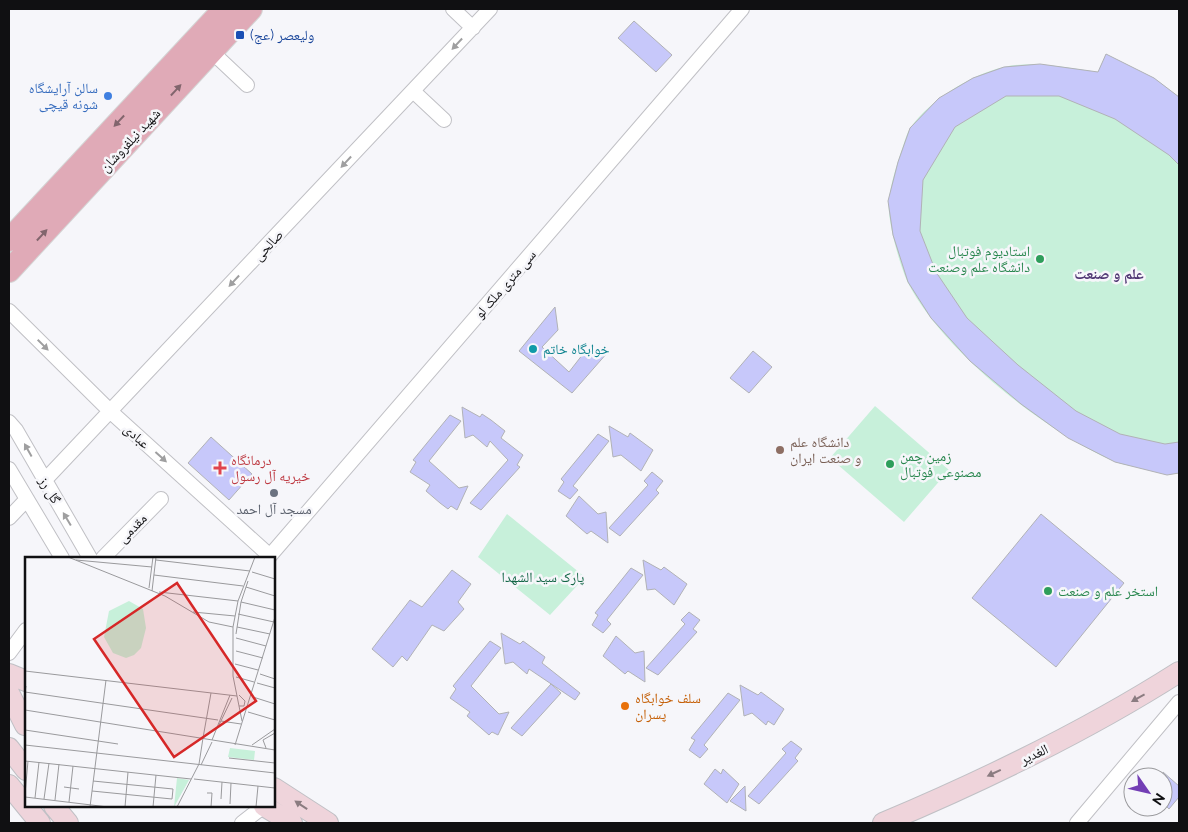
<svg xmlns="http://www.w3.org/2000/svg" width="1188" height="832" font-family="Raleway,'Noto Naskh Arabic',sans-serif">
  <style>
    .green { fill: #c7f0da }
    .building { fill: #c7c8fa; stroke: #b1b2b6 }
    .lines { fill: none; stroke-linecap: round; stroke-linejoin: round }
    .minor-casing { stroke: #c0c0c5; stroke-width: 16 }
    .secondary-casing { stroke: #c0c0c5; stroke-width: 22 }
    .primary-casing { stroke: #d4d4d4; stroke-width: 24 }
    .minor { stroke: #fff; stroke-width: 14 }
    .secondary { stroke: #efd4db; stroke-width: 20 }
    .primary { stroke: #e0aab7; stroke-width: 22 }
    .oneway { fill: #9f9fa0 }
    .oneway2 { fill: #82656d }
    .oneway3 { fill: #8b7c81 }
    .transit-dot { fill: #1a4fb4; stroke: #f6f6fa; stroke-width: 2 }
    .shop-dot { fill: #3f7fe0; stroke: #f6f6fa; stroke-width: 2 }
    .leisure-dot { fill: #2e9e5b; stroke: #f6f6fa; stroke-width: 2 }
    .culture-dot { fill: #0f9aa8; stroke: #f6f6fa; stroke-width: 2 }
    .education-dot { fill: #8d6e63; stroke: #f6f6fa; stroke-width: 2 }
    .health-dot { fill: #e0444e; stroke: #f6f6fa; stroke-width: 2 }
    .worship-dot { fill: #6b7280; stroke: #f6f6fa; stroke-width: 2 }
    .food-dot { fill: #e8710a; stroke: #f6f6fa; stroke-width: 2 }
    .labels { text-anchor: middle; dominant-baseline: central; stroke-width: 5; stroke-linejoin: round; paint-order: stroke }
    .transit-label { font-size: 14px; fill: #164399; stroke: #f6f6fa; text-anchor: start }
    .shop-label { font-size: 14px; fill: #366cbe; stroke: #f6f6fa; text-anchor: end }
    .street-label { font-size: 14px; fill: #101012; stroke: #f6f6fa }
    .leisure-label { font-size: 14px; fill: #27864d; stroke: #f6f6fa; text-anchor: start }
    .culture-label { font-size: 14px; fill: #0d838f; stroke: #f6f6fa; text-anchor: start }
    .education-label { font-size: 14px; fill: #785e54; stroke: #f6f6fa; text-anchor: start }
    .health-label { font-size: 14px; fill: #be3a42; stroke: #f6f6fa; text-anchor: start }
    .worship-label { font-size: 14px; fill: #5b616d; stroke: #f6f6fa }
    .park-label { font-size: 14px; fill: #126646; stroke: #f6f6fa }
    .food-label { font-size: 14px; fill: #c56008; stroke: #f6f6fa; text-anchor: start }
    .neighbourhood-label { font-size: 15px; font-weight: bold; fill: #513874; stroke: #f6f6fa }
    .inset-road { fill: none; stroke: #9a9a9d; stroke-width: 1 }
    .view { fill: #d62828; fill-opacity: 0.15; stroke: #d62828; stroke-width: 2.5 }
    .inset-edge { fill: none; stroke: #101012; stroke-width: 2.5 }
  </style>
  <rect width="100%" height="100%" fill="#f6f6fa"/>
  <!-- green -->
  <path class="green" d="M1106 54 1154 78 1179 97V473C1166 475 1155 472 1142 468 1133 466 1122 465 1113 461 1043 430 943 351 908 283 900 266 886 218 889 199 891 183 896 167 901 152 904 144 906 134 911 127 930 100 972 74 1004 67 1035 60 1067 68 1098 72Z
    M875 406 949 470 904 522 830 458Z
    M507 514 585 577 550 615 478 557Z"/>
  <!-- building -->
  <path class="building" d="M634 21 672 55 656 72 618 38Z
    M1106 54 1154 78 1179 97V165L1169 155 1115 119 1059 96H1006L955 127 923 180 920 231 936 272 967 318 1018 365 1076 411 1120 434 1165 444 1179 442V473L1167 475 1115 462 1068 438 1021 404 970 361 931 318 908 282 893 235 888 201 898 162 910 128 939 98 973 78 1004 67 1040 64 1098 72Z
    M555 307 558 330 542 347 569 372 583 354 608 352 572 393 519 351Z
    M753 351 772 367 749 393 730 378Z
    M462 407 480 417 482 414 491 420 505 431 501 438 523 455 517 465 520 467 481 510 470 503 508 460 490 441 487 447 473 435 465 438Z
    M450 415 461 421 429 461 459 488 468 486 457 510 451 506 448 509 440 503 426 491 430 485 410 472 416 462 413 460Z
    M609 426 628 437 630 433 653 450 641 471 621 455 613 457Z
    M598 434 609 441 573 486 578 490 570 499 558 491 564 482 561 479Z
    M211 437 252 474 229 500 188 463Z
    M652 472 663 481 656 490 659 493 620 536 609 528 648 485 644 481Z
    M579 496 598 514 606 512 608 543 591 531 587 534 566 516Z
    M1041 514 1124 583 1056 667 972 598Z
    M643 560 661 570 664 567 687 584 674 605 655 589 647 590Z
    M631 568 643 575 607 620 611 624 603 633 592 625 598 615 595 613Z
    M452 570 471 584 458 602 464 609 444 631 432 625 407 661 402 656 393 667 372 649 410 600 422 607Z
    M689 612 700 620 693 629 697 632 658 675 646 668 685 624 681 620Z
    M501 633 520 644 523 641 545 657 542 663 580 693 575 700 529 669 527 674 513 662 505 664Z
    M616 636 635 653 644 651 645 682 628 671 625 674 603 656Z
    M490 641 501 648 471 686 499 714 509 712 498 735 492 732 489 735 481 728 467 716 470 712 450 698 456 689 453 686Z
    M551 684 561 693 522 736 511 728Z
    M740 685 758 695 761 692 784 709 774 725 768 721 766 725 752 713 744 716Z
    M728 693 740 700 704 745 708 749 700 758 689 750 695 740 691 738Z
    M791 741 802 749 795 758 798 761 759 804 748 796 786 753 782 749Z
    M715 769 721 774 723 769 739 784 727 803 704 784Z
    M1163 772 1179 786V797L1169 809 1163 803Z
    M745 786 746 811 730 801Z"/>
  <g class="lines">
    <!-- minor casing -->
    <g class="minor-casing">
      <path id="minor" d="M453 9 473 28
        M212 52 247 85
        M413 91 444 120
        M9 311 111 412 270 556
        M9 422 16 430 90 558
        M9 469 62 558
        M44 481 490 9
        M9 518 27 499
        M103 558 161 499
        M268 558 742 9
        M9 653 26 630
        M242 823 264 806
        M1077 823 1179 702"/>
    </g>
    <!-- secondary casing -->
    <g class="secondary-casing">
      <path id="secondary" d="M9 674 26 681
        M9 693 25 725
        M9 748 26 770
        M9 785 40 823
        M274 788 328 823
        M54 806 68 823
        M264 806 292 823
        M883 823C985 780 1085 732 1179 672"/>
    </g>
    <!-- primary casing -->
    <g class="primary-casing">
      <path id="primary" d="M9 240 224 9
        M9 271 251 9"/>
    </g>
    <!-- minor -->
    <use href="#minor" class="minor"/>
    <!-- secondary -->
    <use href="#secondary" class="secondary"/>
    <!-- primary -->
    <use href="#primary" class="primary"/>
  </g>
  <!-- one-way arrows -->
  <defs><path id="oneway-solid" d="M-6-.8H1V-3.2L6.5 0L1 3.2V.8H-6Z" transform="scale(1.25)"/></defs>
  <g class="oneway">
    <use href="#oneway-solid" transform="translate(457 44) rotate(133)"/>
    <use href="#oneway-solid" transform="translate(346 162) rotate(133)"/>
    <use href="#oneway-solid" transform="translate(234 281) rotate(133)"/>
    <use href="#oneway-solid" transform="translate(43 345) rotate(45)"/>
    <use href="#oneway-solid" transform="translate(28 450) rotate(-119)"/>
    <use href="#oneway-solid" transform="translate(161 457) rotate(42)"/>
    <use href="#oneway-solid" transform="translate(67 519) rotate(-121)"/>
  </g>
  <g class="oneway2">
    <use href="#oneway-solid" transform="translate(176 90) rotate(-47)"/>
    <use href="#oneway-solid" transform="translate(119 121) rotate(133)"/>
    <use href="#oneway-solid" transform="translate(42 235) rotate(-47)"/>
  </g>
  <g class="oneway3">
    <use href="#oneway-solid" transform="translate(1138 698) rotate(151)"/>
    <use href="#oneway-solid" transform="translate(994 773) rotate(155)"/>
    <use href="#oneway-solid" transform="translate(301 805) rotate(-146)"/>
  </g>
  <!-- markers -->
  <rect class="transit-dot" x="235" y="30" width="10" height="10" rx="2.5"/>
  <circle class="shop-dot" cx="108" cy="96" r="5"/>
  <g class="leisure-dot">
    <circle cx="1040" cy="259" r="5"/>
    <circle cx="890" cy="464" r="5"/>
    <circle cx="1048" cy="591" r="5"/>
  </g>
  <circle class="culture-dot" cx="533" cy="349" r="5"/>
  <circle class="education-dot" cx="780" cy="450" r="5"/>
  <path class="health-dot" d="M217.5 460.5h5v5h5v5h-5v5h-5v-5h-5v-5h5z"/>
  <circle class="worship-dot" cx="274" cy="493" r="5"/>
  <circle class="food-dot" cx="625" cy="706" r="5"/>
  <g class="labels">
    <!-- transit labels -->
    <g class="transit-label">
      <text x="250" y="35">ولیعصر (عج)</text>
    </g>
    <!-- shop labels -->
    <g class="shop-label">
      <text x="98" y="88">سالن آرایشگاه<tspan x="98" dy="16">شونه قیچی</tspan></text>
    </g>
    <!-- street labels -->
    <g class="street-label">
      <text transform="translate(130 140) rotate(-47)">شهید نیلفروشان</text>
      <text transform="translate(268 245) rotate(-47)">صالحی</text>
      <text transform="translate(505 284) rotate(-49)">سی متری ملک لو</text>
      <text transform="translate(137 436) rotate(42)">عبادی</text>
      <text transform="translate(50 490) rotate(60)">گل رز</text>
      <text transform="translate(132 528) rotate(-45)">مقدمی</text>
      <text transform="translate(1034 754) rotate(-25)">الغدیر</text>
    </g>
    <!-- leisure labels -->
    <g class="leisure-label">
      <text x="1030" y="251" text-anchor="end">استادیوم فوتبال<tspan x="1030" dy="16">دانشگاه علم وصنعت</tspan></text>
      <text x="900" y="456">زمین چمن<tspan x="900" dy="16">مصنوعی فوتبال</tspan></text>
      <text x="1058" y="591">استخر علم و صنعت</text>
    </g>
    <!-- culture labels -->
    <g class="culture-label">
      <text x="543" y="349">خوابگاه خاتم</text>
    </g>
    <!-- education labels -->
    <g class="education-label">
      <text x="790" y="442">دانشگاه علم<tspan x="790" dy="16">و صنعت ایران</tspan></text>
    </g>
    <!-- health labels -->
    <g class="health-label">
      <text x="231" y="460">درمانگاه<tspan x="231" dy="16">خیریه آل رسول</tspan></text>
    </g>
    <!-- worship labels -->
    <g class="worship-label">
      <text x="274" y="509">مسجد آل احمد</text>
    </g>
    <!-- park labels -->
    <g class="park-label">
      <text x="543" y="577">پارک سید الشهدا</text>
    </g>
    <!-- food labels -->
    <g class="food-label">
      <text x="635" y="698">سلف خوابگاه<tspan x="635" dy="16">پسران</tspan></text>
    </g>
    <!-- neighbourhood labels -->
    <g class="neighbourhood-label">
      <text x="1109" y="274">علم و صنعت</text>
    </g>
  </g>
  <!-- overview -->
  <g transform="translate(25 557)">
    <rect width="250" height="250" fill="#f6f6fa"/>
    <path d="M104 44 118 52 121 71 116 91 109 98 101 101 88 96 79 80 84 54ZM205 191 230 194 229 203 203 200ZM152 221 164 223 149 250Z" fill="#c7f0da"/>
    <path class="inset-road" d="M43 0 140 39 184 65 208 70M51 3 127 10M131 3 225 14M227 15 250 22M129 18 218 29M221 30 250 39M124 31 128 0M127 34 131 0M134 35 213 44M216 45 250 53M168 55 210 59M213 57 249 65M212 70 245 77M211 77 216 45 223 24M211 81 241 89M211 94 238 101M210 107 233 113M0 114 212 139M235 117 250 122M211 120 229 125M232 126 250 131M1 129 0 135 193 163M228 140 250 147M214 149H219L220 144 214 138M0 153 250 193M223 155 250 163M196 164 216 167M217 164 208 119V70L213 44 230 0M194 168 207 141M0 173 93 187M178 181 186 136M187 183 205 138M0 188 250 216M210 188 250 60M227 188 250 172M241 191 238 183 250 176M204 201 250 206M0 204 166 222M176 208 187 185M169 222 250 231M39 230 54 232M67 234 147 242 148 232 68 224M182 236H187L186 250M0 237 3 204M0 240 83 250M10 241 14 205M19 242 24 206M196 242 197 225M30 243 34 207M44 245 48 209M205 247 206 226M65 250 81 123M100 250 103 215M128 250 131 218M152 250 174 207 178 181M231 250 233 229"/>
    <path class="view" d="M152 26 231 144 149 200 69 82Z"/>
    <rect width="250" height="250" class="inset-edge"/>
  </g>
  <!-- border -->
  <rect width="1188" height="832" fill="none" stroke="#101012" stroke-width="20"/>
  <!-- north arrow -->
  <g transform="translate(1148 792) rotate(124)"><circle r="24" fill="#f6f6fa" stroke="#9a9a9d"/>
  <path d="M0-4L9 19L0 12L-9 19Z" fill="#733eb5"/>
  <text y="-8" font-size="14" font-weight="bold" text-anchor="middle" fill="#101012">N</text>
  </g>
</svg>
